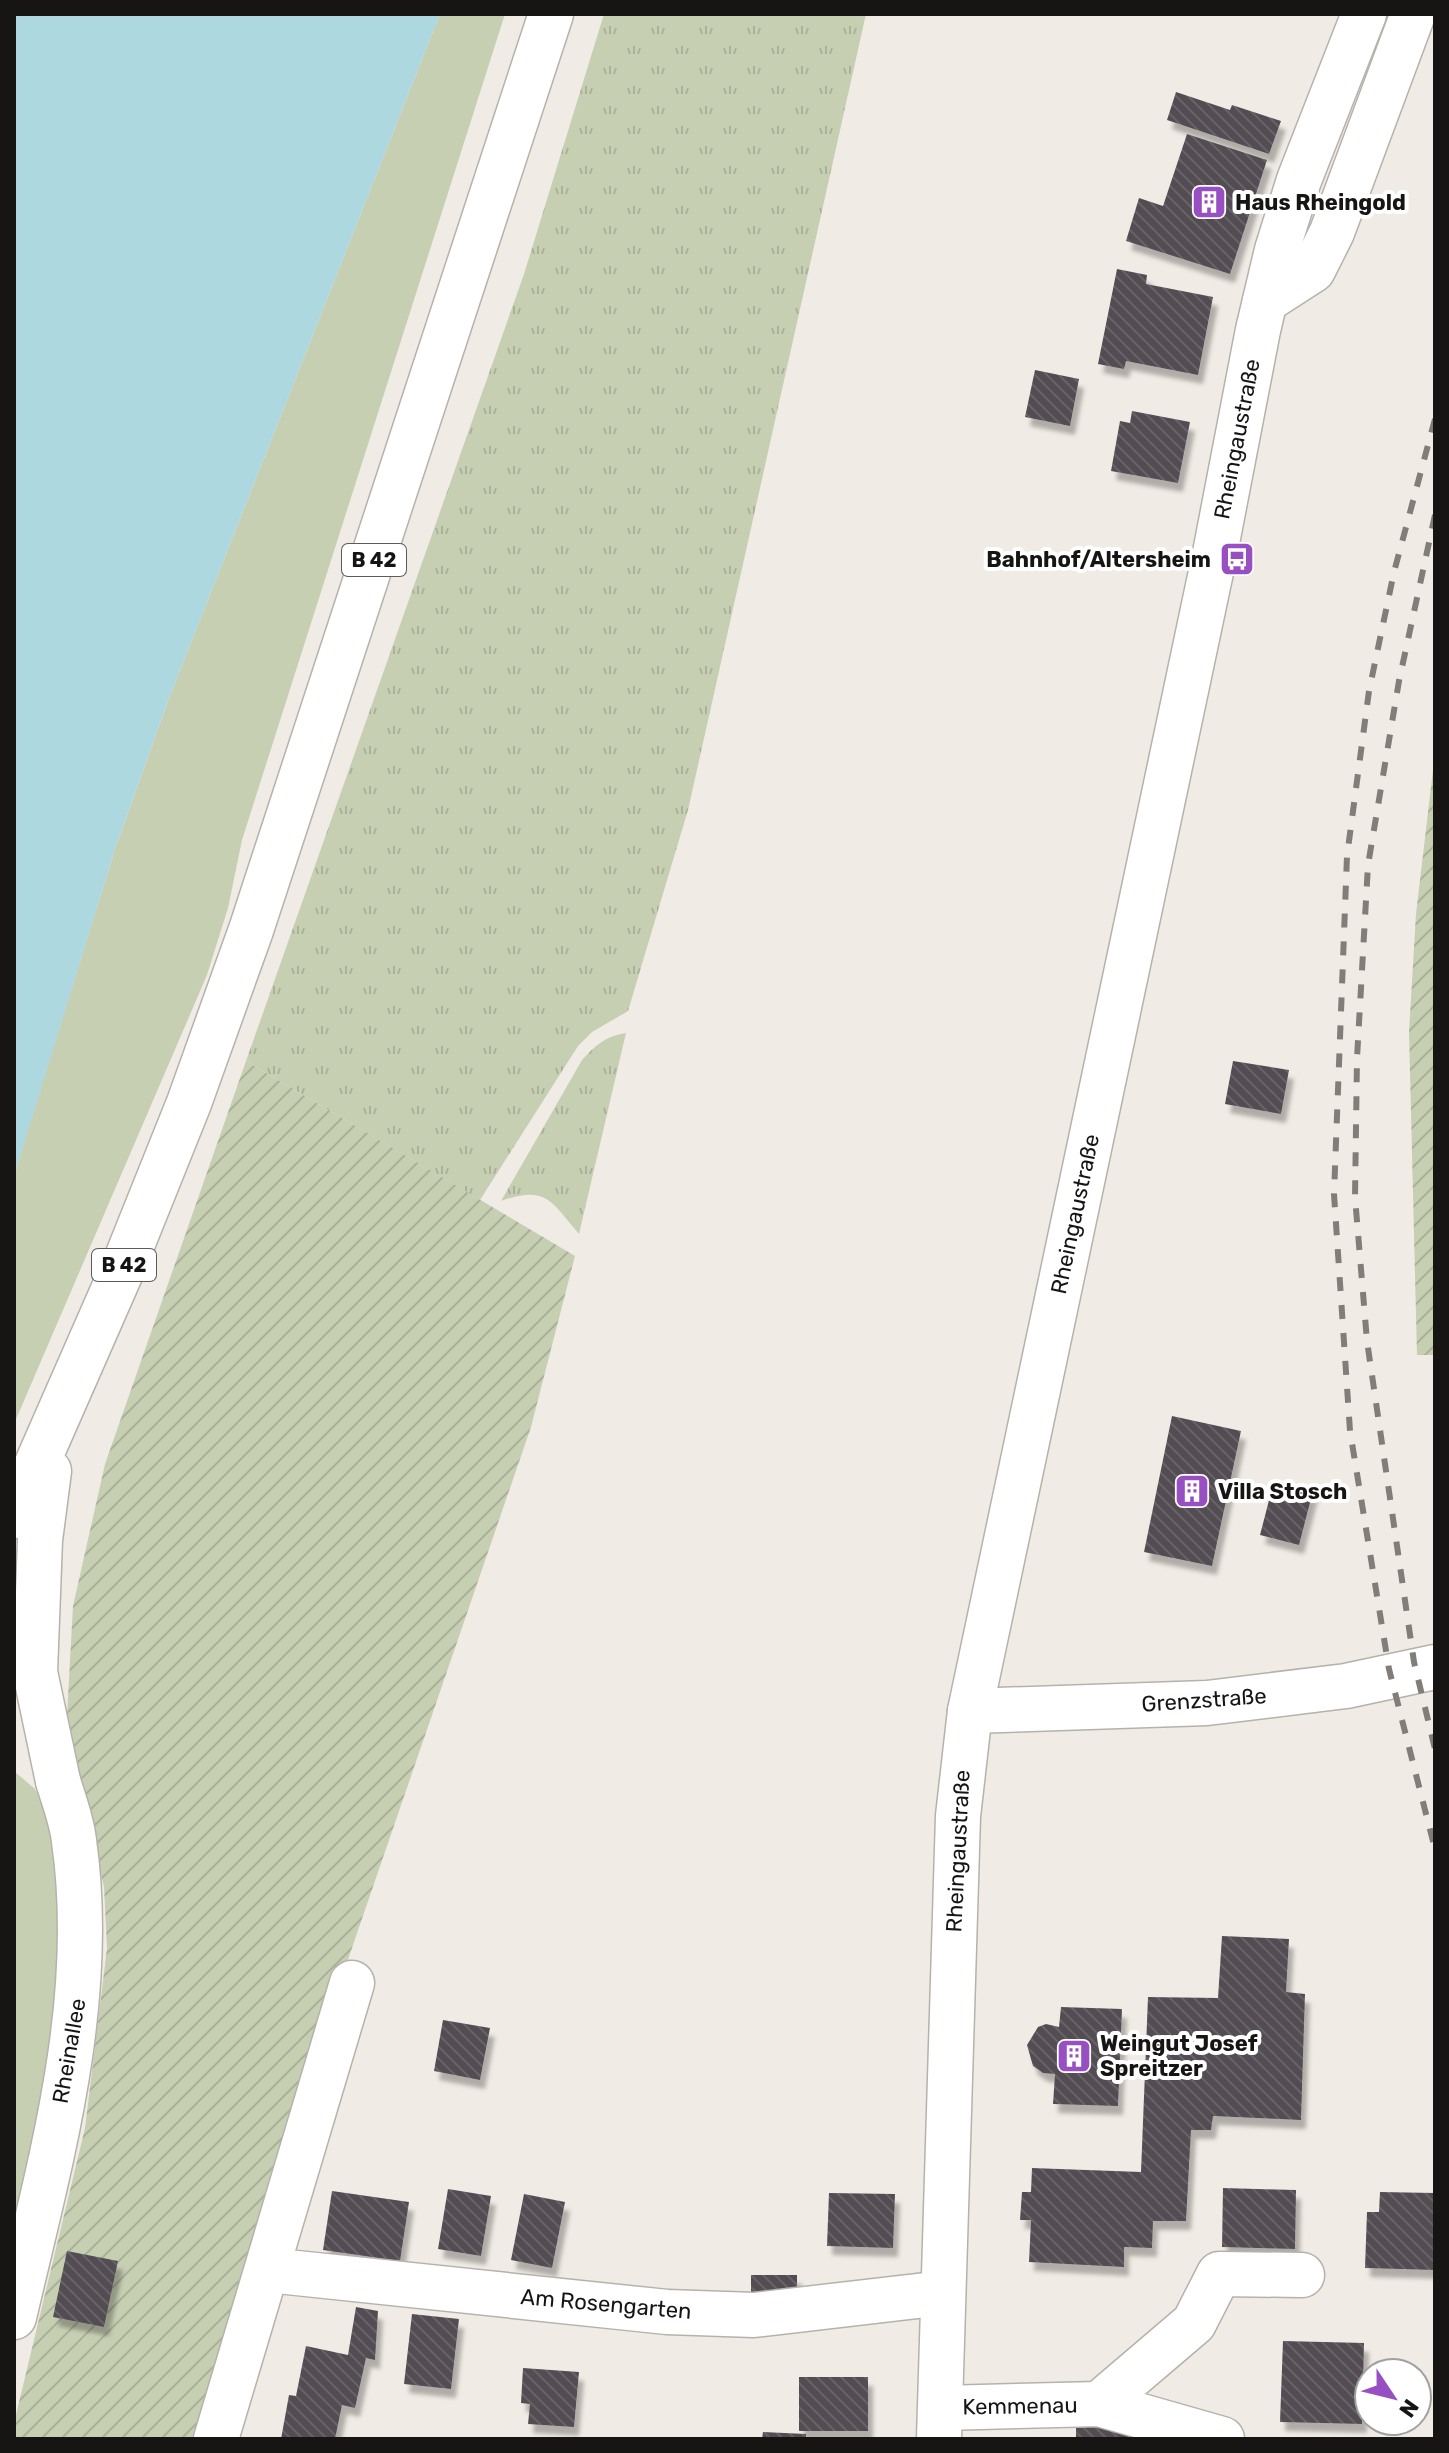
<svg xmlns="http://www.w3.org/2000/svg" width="1449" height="2453" font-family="Rubik,sans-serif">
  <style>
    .grass { fill: url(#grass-tufts) }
    .park { fill: #c7cfb3 }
    .garden { fill: url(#garden-furrows) }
    .water { fill: #aed8e0 }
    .building { fill: url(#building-back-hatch); filter: url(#shadow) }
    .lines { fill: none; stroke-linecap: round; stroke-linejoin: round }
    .minor-casing { stroke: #b6b2ab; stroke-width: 47 }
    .major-casing { stroke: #b6b2ab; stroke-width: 47 }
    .minor { stroke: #fff; stroke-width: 44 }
    .major { stroke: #fff; stroke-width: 44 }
    .rail { stroke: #817e79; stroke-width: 6; stroke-dasharray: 14 14; stroke-linecap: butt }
    .labels { text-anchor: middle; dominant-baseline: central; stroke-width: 8; stroke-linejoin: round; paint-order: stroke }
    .shield { fill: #fff; stroke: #5d5b5a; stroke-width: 2 }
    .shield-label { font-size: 20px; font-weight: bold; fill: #171513 }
    .poi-label { font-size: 22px; font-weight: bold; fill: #171513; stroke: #fff; text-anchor: start }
    .street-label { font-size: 22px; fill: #171513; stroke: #fff }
  </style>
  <defs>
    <pattern id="grass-tufts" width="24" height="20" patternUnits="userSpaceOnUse" patternTransform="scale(2)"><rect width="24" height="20" fill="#c7cfb3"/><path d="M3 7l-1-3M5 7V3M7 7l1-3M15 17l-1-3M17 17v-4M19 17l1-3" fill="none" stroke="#aab199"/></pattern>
    <pattern id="garden-furrows" width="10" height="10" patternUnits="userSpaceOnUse" patternTransform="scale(2)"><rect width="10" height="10" fill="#c7cfb3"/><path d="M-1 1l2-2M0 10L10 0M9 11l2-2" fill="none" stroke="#aab199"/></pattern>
    <pattern id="building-back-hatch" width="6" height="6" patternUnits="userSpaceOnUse" patternTransform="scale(2)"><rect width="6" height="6" fill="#534e53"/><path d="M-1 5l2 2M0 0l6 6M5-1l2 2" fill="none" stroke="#676367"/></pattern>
    <filter id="shadow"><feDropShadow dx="5" dy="9" stdDeviation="2" flood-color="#0004"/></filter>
  </defs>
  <rect width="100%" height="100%" fill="#f0ece5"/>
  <!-- grass -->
  <path class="grass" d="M604 14H866L688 810 628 1011 592 1032 578 1046 480 1200 246 1061 524 274Z
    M626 1033 579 1234C551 1201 546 1185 501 1201L582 1060C595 1046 605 1036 626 1033Z"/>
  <!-- park -->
  <path class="park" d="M440 14H505L242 840 228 908 207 975 14 1424V1176L27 1132 115 849 169 698Z
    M14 1771 35 1789 47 1813 58 1851 65 1988 14 2258Z"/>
  <!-- garden -->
  <path class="garden" d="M1435 753V1355H1417L1409 1032 1416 914Z
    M246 1061 575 1256 531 1427 343 1974 201 2439H14V2423L85 2128 107 1948 104 1887 66 1734 73 1606 105 1464Z"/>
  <!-- water -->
  <path class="water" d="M14 14H440L169 698 115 849 14 1176Z"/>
  <!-- building -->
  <path class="building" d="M1176 92 1230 110 1232 105 1281 121 1269 154 1167 120Z
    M1187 134 1267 160 1230 274 1126 241 1139 198 1163 206Z
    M1117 269 1147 275 1146 284 1213 297 1198 375 1126 361 1124 369 1098 364Z
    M1035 370 1079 379 1070 426 1025 417Z
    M1132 411 1190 422 1178 483 1111 471 1120 421 1130 423Z
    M1233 1061 1289 1070 1281 1114 1225 1104Z
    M1172 1416 1241 1431 1212 1566 1144 1552Z
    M1274 1481 1313 1491 1299 1545 1260 1535Z
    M1222 1936 1289 1939 1286 1992 1305 1994 1301 2120 1213 2116 1211 2130H1191L1186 2221H1153L1152 2248 1124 2247V2267L1029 2262 1031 2220H1020L1022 2192H1031L1032 2168 1141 2172 1148 1997 1218 1998Z
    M1061 2007 1122 2009 1118 2106 1053 2104 1055 2074 1043 2073 1033 2066 1027 2045 1038 2027 1046 2024 1059 2027Z
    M443 2020 490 2028 480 2080 434 2071Z
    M1223 2188 1296 2190 1295 2249 1222 2247Z
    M448 2189 491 2196 481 2256 438 2249Z
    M332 2191 409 2202 400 2261 323 2250Z
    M1380 2192 1435 2193V2270L1365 2268 1367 2212H1379Z
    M829 2193 895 2194 893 2248 827 2246Z
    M524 2194 565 2202 552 2268 511 2260Z
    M67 2251 118 2261 104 2327 53 2317Z
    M751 2275H797V2301H751Z
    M356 2307 378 2311 375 2360 366 2358 355 2408 342 2405 335 2439H281L289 2395 296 2396 306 2346 348 2355Z
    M412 2314 459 2319 451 2389 404 2384Z
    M1283 2341 1364 2343 1362 2424 1280 2422Z
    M523 2368 579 2372 574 2427 528 2424 530 2404 521 2403Z
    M799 2377H868V2431H799Z
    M1076 2424 1145 2426 1146 2439H1076Z
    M763 2432 806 2434V2439H762Z"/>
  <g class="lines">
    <!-- minor casing -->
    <g class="minor-casing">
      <path id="minor" d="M1265 301 1313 270 1332 232 1413 14
        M970 1711 1207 1703 1346 1686 1435 1667
        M268 2270 667 2312 754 2315 943 2293
        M14 2317C50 2162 97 2001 74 1841 72 1821 64 1801 58 1781
        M1099 2404 1194 2323 1219 2274 1302 2275
        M941 2408 1099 2404 1222 2439
        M216 2439 352 1983"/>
    </g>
    <!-- major casing -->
    <g class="major-casing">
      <path id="major" d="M49 1471 40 1540 35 1672 58 1781
        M14 1516 122 1270 189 1103 251 930 551 14
        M939 2439 958 1816 970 1711 1215 553 1258 330 1277 250 1299 180 1364 14"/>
    </g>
    <!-- minor -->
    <use href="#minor" class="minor"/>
    <!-- major -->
    <use href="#major" class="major"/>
    <!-- rail -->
    <path class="rail" d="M1435 419 1394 572 1369 691 1347 856 1334 1194 1350 1431 1389 1669 1435 1849
      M1435 515 1399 681 1368 865 1357 1058 1355 1197 1367 1341 1414 1662 1435 1749"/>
  </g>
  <!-- icons -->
  <defs>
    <g id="building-square" transform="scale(1.8)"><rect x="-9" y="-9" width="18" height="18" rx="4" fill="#984fc2" stroke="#fff"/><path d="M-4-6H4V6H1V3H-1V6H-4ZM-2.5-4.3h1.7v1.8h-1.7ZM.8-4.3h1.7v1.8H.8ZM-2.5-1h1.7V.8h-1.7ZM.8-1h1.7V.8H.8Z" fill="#fff"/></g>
    <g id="bus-square" transform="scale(1.8)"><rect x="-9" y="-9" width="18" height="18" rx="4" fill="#984fc2" stroke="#fff"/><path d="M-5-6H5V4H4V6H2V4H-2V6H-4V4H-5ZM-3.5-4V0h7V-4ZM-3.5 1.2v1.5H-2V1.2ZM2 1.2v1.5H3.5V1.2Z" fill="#fff"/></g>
  </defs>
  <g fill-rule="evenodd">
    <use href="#building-square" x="1209" y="202"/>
    <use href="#bus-square" x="1237" y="559"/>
    <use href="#building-square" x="1192" y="1491"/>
    <use href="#building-square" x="1074" y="2056"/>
  </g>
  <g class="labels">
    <!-- shield labels -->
    <g class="shield">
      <rect x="342" y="544" width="64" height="32" rx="6"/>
      <rect x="92" y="1249" width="64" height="32" rx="6"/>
    </g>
    <g class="shield-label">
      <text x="374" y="560">B 42</text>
      <text x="124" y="1265">B 42</text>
    </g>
    <!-- poi labels -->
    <g class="poi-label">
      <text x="1235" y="202">Haus Rheingold</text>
      <text x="1211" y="559" text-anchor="end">Bahnhof/Altersheim</text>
      <text x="1218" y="1491">Villa Stosch</text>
      <text x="1100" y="2043">Weingut Josef<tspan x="1100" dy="25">Spreitzer</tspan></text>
    </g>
    <!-- street labels -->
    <g class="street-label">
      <text transform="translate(1237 439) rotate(-79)">Rheingaustraße</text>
      <text transform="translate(1075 1214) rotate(-78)">Rheingaustraße</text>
      <text transform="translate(1204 1700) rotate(-4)">Grenzstraße</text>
      <text transform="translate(958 1851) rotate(-87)">Rheingaustraße</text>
      <text transform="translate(69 2051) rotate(-80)">Rheinallee</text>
      <text transform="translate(606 2304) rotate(5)">Am Rosengarten</text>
      <text transform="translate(1020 2406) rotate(-1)">Kemmenau</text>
    </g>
  </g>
  <!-- border -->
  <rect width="1449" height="2453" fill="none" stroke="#171513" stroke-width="32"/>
  <!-- north arrow -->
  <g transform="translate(1393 2397) rotate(125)"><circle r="38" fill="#ffffff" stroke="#a2a1a1" stroke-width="2"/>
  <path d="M0-6L14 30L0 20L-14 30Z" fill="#984fc2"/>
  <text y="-12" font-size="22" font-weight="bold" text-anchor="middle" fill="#171513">N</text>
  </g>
</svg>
